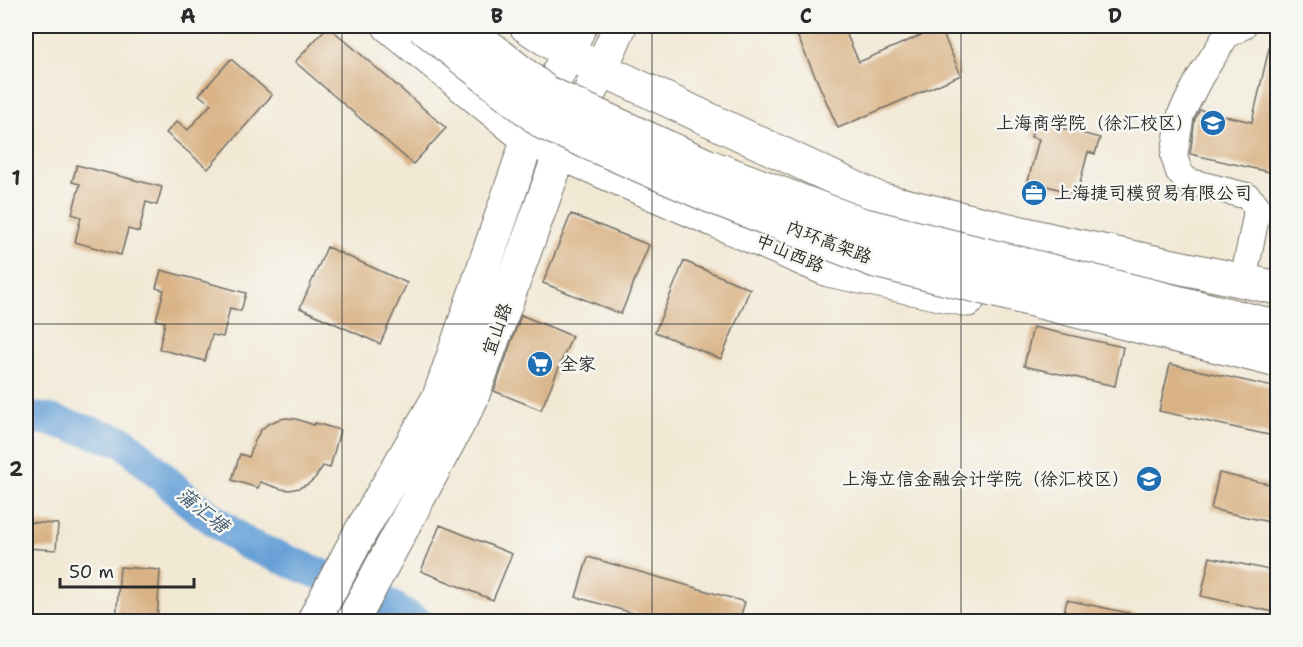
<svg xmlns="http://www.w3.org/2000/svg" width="1303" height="647" font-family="'Shantell Sans','LXGW WenKai TC',sans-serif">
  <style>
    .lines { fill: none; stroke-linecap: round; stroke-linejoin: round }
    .river { stroke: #67a1d7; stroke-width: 32 }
    .building { fill: #d9b285 }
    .minor-casing { stroke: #716e66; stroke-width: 28 }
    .major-casing { stroke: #716e66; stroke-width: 35 }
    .minor { stroke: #fff; stroke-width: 26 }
    .major { stroke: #fff; stroke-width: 33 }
    .highway-bridge-casing { stroke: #716e66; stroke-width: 35; stroke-linecap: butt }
    .highway-bridge { stroke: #fff; stroke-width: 33 }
    .grid { fill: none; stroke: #2b2b2b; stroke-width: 1.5; stroke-opacity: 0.55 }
    .labels { text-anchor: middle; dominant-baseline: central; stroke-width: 5; stroke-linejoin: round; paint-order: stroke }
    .poi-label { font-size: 18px; fill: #2b2b2b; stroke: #f6f6f2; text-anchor: end }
    .street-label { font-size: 18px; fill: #2b2b2b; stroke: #f6f6f2 }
    .water-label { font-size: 20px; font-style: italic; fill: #435a70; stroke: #f6f6f2 }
    .neatline { fill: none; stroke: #2b2b2b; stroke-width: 2 }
    .grid-label { font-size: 20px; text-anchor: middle; font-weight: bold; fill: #2b2b2b }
  </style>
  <rect width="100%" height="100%" fill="#f6f6f2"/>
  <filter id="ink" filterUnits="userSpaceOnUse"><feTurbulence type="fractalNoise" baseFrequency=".0167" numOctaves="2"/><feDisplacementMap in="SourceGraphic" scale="12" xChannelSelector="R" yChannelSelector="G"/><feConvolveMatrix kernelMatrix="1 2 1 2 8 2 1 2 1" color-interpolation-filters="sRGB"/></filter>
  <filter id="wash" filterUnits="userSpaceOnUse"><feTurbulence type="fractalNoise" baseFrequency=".008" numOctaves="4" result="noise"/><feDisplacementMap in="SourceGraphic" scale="24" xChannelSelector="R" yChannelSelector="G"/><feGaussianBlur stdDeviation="1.35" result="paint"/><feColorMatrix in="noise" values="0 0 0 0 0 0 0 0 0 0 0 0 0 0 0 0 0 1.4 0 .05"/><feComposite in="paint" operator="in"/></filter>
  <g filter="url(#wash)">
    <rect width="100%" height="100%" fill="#f2e9d5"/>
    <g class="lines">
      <!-- river -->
      <path class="river" d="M26 417 51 420 124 442 192 504 247 544 374 596 417 622"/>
    </g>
    <g id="blocks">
      <!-- building -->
      <path class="building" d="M328 26 446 128 413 164 295 62Z
        M793 26H843L859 62 940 27 961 75 838 128Z
        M1272 35 1278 36V174L1190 154 1195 119 1200 110 1252 122Z
        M231 59 272 95 208 169 166 133 177 121 188 130 211 104 199 95Z
        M1035 121 1100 138 1095 154 1088 152 1077 194 1028 181 1039 139 1031 137Z
        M77 165 162 187 157 205 146 202 139 232 128 229 121 255 75 242 81 217 72 214 80 184 72 182Z
        M571 214 649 245 621 314 543 283Z
        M327 247 407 283 380 344 300 308Z
        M684 261 750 289 721 359 655 332Z
        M161 270 246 293 241 311 230 308 223 337 212 335 205 361 159 349 165 322 156 320 164 290 156 288Z
        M521 315 572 336 541 410 494 391Z
        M1033 327 1123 347 1115 386 1024 366Z
        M1170 364 1278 388V437L1159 411Z
        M286 418 296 419 314 425 315 423 340 430 330 468 323 466 315 478 308 484 299 488 290 490 281 489 260 482 258 488 232 480 240 454 249 457 256 438 261 430 268 424 277 420Z
        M1219 473 1278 486V524L1211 509Z
        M26 522 58 524 56 550 26 548Z
        M440 525 512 554 493 600 421 571Z
        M588 557 745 602 739 621H661L576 597Z
        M1210 557 1278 572V613L1201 596Z
        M120 567 160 570 157 621H116Z
        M1067 600 1138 615 1137 621H1062Z"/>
    </g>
  </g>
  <g filter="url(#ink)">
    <use href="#blocks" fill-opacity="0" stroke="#716e66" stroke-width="1.5"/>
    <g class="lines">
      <!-- minor casing -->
      <g class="minor-casing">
        <path id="minor" d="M1243 281 1256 217V205L1247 196 1187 181 1179 172 1174 156 1181 114 1200 77 1226 36 1243 26"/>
      </g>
      <!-- major casing -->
      <g class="major-casing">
        <path id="major" d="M389 26 528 139 828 270 968 300
          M526 26 567 53 879 199 1064 243 1278 288
          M313 622 360 533 439 397 528 139 580 26
          M352 622 471 400 560 153 601 69 620 26"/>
      </g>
      <!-- minor -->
      <use href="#minor" class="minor"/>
      <!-- major -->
      <use href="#major" class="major"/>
      <!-- highway-bridge casing -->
      <g class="highway-bridge-casing">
        <path id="highway-bridge" d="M422 26 545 124 707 195 875 261 1278 361
          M463 26 546 92 706 165 861 224 1278 327"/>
      </g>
      <!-- highway-bridge -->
      <use href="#highway-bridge" class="highway-bridge"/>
    </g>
  </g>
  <!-- grid -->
  <path class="grid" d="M342 26V622M652 26V622M961 26V622M26 324H1278"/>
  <!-- icons -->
  <defs>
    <g id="university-disc" transform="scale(1.35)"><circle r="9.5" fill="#1f6fb2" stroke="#f6f6f2"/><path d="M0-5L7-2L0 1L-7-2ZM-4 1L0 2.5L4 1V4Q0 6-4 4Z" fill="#fff"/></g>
    <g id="office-disc" transform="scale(1.35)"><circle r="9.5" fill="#1f6fb2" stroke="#f6f6f2"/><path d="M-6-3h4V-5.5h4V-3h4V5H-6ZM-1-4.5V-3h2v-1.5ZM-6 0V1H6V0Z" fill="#fff"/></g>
    <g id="supermarket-disc" transform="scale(1.35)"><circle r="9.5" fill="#1f6fb2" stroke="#f6f6f2"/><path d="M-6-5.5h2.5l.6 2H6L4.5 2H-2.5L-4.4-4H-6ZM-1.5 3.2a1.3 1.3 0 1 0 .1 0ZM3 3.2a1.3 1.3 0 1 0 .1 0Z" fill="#fff"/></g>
  </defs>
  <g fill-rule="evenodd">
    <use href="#university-disc" x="1213" y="123"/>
    <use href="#office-disc" x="1034" y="193"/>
    <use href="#supermarket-disc" x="540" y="364"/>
    <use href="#university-disc" x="1149" y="479"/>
  </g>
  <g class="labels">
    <!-- poi labels -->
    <g class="poi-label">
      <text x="1194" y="123">上海商学院（徐汇校区）</text>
      <text x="1054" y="193" text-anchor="start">上海捷司模贸易有限公司</text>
      <text x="560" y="364" text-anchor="start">全家</text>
      <text x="1130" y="479">上海立信金融会计学院（徐汇校区）</text>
    </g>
    <!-- street labels -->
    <g class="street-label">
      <text transform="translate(829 242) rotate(21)">内环高架路</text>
      <text transform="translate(790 253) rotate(23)">中山西路</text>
      <text transform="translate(497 329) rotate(-70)">宜山路</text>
    </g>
    <!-- water labels -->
    <g class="water-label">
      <text transform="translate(203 510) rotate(39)">蒲汇塘</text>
    </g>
  </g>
  <!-- margin -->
  <rect width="1303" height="647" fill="none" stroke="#f6f6f2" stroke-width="66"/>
  <!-- scale -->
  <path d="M60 578v9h134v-9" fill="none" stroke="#2b2b2b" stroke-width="3"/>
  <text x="69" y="578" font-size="18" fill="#2b2b2b" stroke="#f6f6f2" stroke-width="4.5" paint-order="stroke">50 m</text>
  <rect x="33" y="33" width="1237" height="581" class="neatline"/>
  <g class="grid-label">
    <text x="188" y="23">A</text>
    <text x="497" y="23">B</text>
    <text x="806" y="23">C</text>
    <text x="1115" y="23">D</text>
    <text x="16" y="185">1</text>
    <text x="16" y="476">2</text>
  </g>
</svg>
